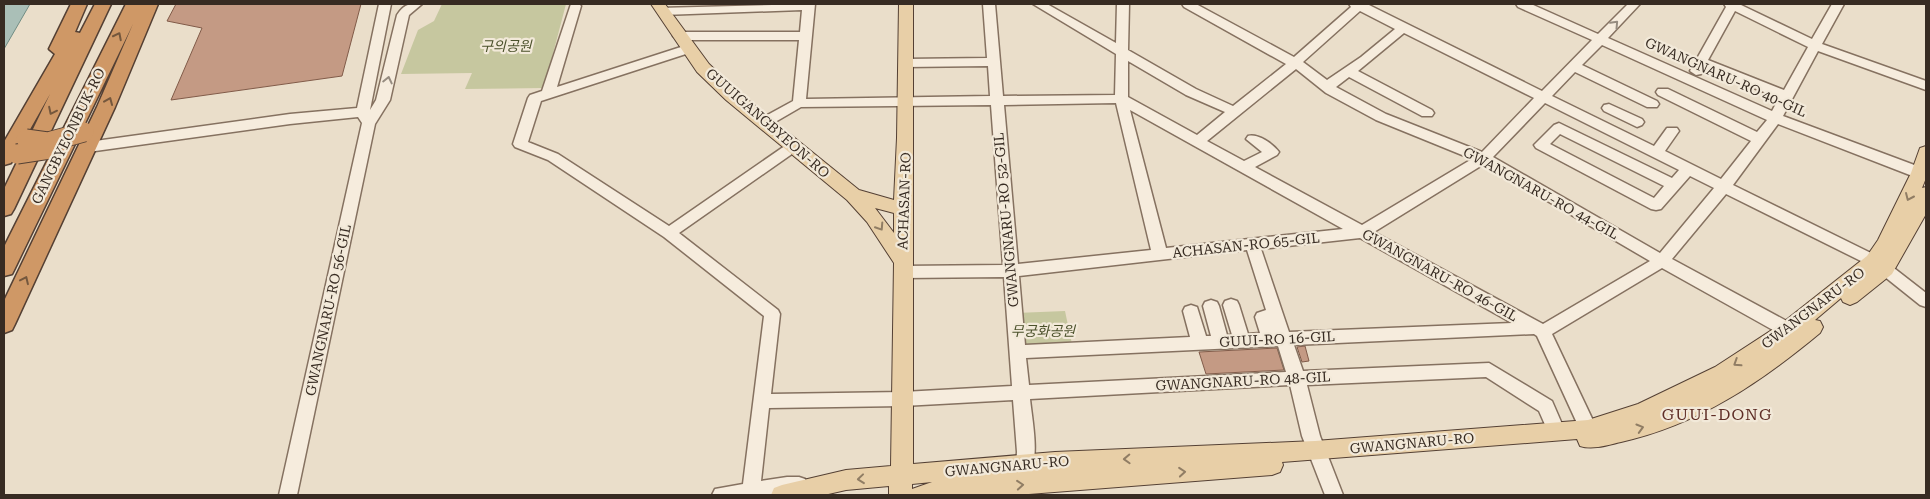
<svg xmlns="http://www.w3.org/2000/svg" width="1930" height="499" font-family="'Roboto Serif','Noto Sans KR',serif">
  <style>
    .green { fill: #c6c79f }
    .water { fill: #aabfb7; stroke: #718d84 }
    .building { fill: #c49a84; stroke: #815b49 }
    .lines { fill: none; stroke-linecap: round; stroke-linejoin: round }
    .minor-casing { stroke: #857160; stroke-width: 3 }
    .major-casing { stroke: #544034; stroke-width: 2 }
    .highway-casing { stroke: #544034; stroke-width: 3 }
    .minor { fill: #f6ecdd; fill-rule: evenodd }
    .major { fill: #e8cfa7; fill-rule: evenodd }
    .highway { fill: #cf9866; fill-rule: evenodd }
    .highway-bridge-casing { stroke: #544034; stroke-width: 21; stroke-linecap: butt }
    .highway-bridge { stroke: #cf9866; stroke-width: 19 }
    .oneway { stroke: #968c80 }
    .oneway2 { stroke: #74573d }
    .oneway3 { stroke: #907d64 }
    .labels { text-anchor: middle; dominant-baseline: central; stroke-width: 4.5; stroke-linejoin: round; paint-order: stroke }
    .park-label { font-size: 14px; font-style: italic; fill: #4b512b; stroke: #f2e9d9 }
    .street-label { font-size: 14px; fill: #372b22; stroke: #f2e9d9 }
    .quarter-label { font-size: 16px; letter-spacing: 1px; fill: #5f2e26; stroke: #f2e9d9 }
  </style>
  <rect width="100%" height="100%" fill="#eadeca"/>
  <!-- green -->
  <path class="green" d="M442 4H566L544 88 465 89 472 73 401 74 418 30 434 21Z
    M1065 311 1073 349 1017 352 1014 313Z"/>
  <!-- water -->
  <path class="water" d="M4 4H30L4 49Z"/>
  <!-- building -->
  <path class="building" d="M176 4H361L342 76 171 100 202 28 167 21Z
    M1305 346 1309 361 1302 362 1297 347Z
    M1277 348 1284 370 1206 374 1199 352Z"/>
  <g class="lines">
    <!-- minor casing -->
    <g class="minor-casing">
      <path id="minor" d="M379 4H391L370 110 376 100 397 15C404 4 410 3 422 4L409 15 390 100 375 124 297 495H279L362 123 358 117 290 124 88 152 83 150 81 147 83 144 88 142 290 114 357 108Z
        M571 4H579L581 6 557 87 684 46H692L694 49 692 52 541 101 528 142 558 154 669 226 789 143H799L801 146 799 149 679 233 778 310 780 314 771 394 903 392 1012 386 1004 277 903 278 898 276 895 272 898 268 903 266 1003 265 991 105 801 107 770 125H760L758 122 760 119 793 101 799 40H679L673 36 679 32H800L802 10 663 15 657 11 659 8 815 4 806 99 990 96 988 66 906 67 900 63 906 59 987 58 983 4H995L1003 96 1115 95 1116 54 1033 4H1047L1116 43 1117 4H1129L1128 50 1196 89 1233 106 1286 64 1184 7 1182 4H1196L1294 57 1351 7 1349 4H1367L1542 91 1592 40 1518 7 1516 4H1531L1598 34 1628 4H1640L1608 38 1772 111 1779 98 1704 68 1701 74 1696 75 1690 71 1726 7 1724 4H1739L1812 39 1832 4H1844L1822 44 1926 81V90L1818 51 1783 116 1925 169 1926 174 1920 178 1915 177 1778 124 1733 185 1879 257 1882 261 1879 265 1874 267 1869 265 1726 194 1672 259 1794 325 1796 330 1794 335 1788 336 1782 335 1662 268 1552 334 1597 429 1594 434 1588 436 1582 434 1537 336 1534 334 1294 345 1303 371 1489 363 1552 401 1565 431 1562 436 1556 438 1550 436 1539 411 1486 377 1307 385 1320 436 1343 495H1325L1302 436 1290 385 1030 399C1032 419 1039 453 1031 471L1025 473 1019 471 1016 465 1017 452 1013 400 903 406 769 408 761 481 787 477H799L805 479 808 485 805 491 773 495H712L715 489 743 484 764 316 664 237 548 160 515 147 513 144 528 98 530 95 542 91ZM1360 11 1395 29 1361 57 1327 80 1303 62ZM1735 11 1808 47 1784 90 1708 60ZM1404 33 1534 98 1482 152 1386 114 1336 87 1349 77 1422 116H1432L1434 113 1432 110 1358 71ZM1602 45 1767 120 1757 132 1668 89H1658L1656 92 1658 95 1751 141 1721 179 1665 151 1679 131 1677 128H1667L1654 146 1552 96 1575 72 1647 107H1657L1659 104 1657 101 1582 65ZM1128 61 1186 95 1225 112 1197 135 1128 97ZM1296 69 1326 93 1376 120 1472 159 1362 225 1255 167 1277 155 1279 152C1273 144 1258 133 1248 136L1246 139 1262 152 1244 161 1207 141ZM1116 103 1151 250 1018 264 1004 105ZM1545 103 1679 170 1672 178 1559 123 1554 125 1534 145 1536 148 1651 209 1656 210 1661 209 1690 176 1714 188 1660 253 1493 157ZM1130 110 1343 229 1166 248ZM1560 134 1664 186 1654 198 1550 144ZM1484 164 1650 261 1543 324 1374 232ZM1360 238 1512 323 1289 332 1261 249ZM1247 250 1266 310 1257 313 1255 317 1260 333 1248 334 1239 305 1237 301 1231 299 1225 301 1223 305 1232 335H1227L1219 306 1217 302 1211 300 1205 302 1203 306 1211 336H1206L1197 307 1191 305 1185 307 1183 311 1190 337 1025 345 1019 276ZM1278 346 1286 372 1029 385 1026 358Z
        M1609 104 1642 119 1644 122 1642 125 1637 127 1604 111 1602 108 1604 105Z
        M1885 263 1890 265 1926 293V307L1920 305 1880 273 1877 269 1880 265Z"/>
    </g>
    <!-- major casing -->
    <g class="major-casing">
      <path id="major" d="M651 4H665L709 64 738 92 859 190 894 200 897 138 899 4H913V464L1055 452 1315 441 1588 420 1638 404 1715 367 1781 324 1867 256 1878 240 1911 173 1920 148 1926 146V178L1922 188 1926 187V214L1892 274 1857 302 1850 305 1843 302 1841 298 1815 320 1820 321 1823 327 1820 333C1761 382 1698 425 1621 442 1608 445 1593 450 1580 446L1577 439 1282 462 1283 465 1280 472 1272 475 1015 495H889V486L846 490 824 495H771L774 488 782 485 846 470 891 466 894 263 867 222 847 200 726 100 697 72ZM875 208 894 213V233ZM932 482 912 489V484Z"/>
    </g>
    <!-- highway casing -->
    <g class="highway-casing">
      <path id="highway" d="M71 4H87L75 32 80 33 95 4H111L14 209 11 214 4 216V189L50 94 11 163 4 165V142L55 54 49 49Z
        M126 4H158L115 107 15 324 12 330 4 333V301L97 107 133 24 15 268 12 274 4 276V247Z"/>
    </g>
    <!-- minor -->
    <use href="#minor" class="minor"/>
    <!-- major -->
    <use href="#major" class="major"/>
    <!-- highway -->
    <use href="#highway" class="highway"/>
    <!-- highway-bridge casing -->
    <g class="highway-bridge-casing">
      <path id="highway-bridge" d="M26 139 48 142 84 132
        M17 154 50 149"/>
    </g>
    <!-- highway-bridge -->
    <use href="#highway-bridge" class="highway-bridge"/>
  </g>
  <!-- one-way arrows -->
  <defs><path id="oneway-chevron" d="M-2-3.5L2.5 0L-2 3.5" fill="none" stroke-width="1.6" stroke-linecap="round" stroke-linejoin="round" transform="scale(1.25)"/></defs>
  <g class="oneway">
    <use href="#oneway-chevron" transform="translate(1615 24) rotate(-47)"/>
    <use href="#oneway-chevron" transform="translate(388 80) rotate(-77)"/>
  </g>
  <g class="oneway2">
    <use href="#oneway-chevron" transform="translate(118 36) rotate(-63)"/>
    <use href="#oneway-chevron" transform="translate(109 101) rotate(-67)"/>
    <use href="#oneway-chevron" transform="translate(52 111) rotate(116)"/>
    <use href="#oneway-chevron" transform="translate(25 280) rotate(-65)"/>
  </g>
  <g class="oneway3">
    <use href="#oneway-chevron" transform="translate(1909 197) rotate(114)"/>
    <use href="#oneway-chevron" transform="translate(880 227) rotate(57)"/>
    <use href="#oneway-chevron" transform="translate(1737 363) rotate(147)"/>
    <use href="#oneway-chevron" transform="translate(1640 428) rotate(-16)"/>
    <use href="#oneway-chevron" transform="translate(1127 459) rotate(178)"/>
    <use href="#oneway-chevron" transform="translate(1182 472) rotate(-5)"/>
    <use href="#oneway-chevron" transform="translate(861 479) rotate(174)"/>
    <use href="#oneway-chevron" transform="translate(1020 485) rotate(-5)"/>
  </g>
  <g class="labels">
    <!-- park labels -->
    <g class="park-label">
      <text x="506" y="46">구의공원</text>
      <text x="1043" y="331">무궁화공원</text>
    </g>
    <!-- street labels -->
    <g class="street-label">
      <text transform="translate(1726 77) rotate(24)">GWANGNARU-RO 40-GIL</text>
      <text transform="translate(768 123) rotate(41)">GUUIGANGBYEON-RO</text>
      <text transform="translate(68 136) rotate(-64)">GANGBYEONBUK-RO</text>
      <text transform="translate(1541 193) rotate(29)">GWANGNARU-RO 44-GIL</text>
      <text transform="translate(904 201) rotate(-88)">ACHASAN-RO</text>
      <text transform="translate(1006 220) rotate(-95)">GWANGNARU-RO 52-GIL</text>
      <text transform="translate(1246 245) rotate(-6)">ACHASAN-RO 65-GIL</text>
      <text transform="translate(1440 275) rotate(29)">GWANGNARU-RO 46-GIL</text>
      <text transform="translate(1813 308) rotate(-37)">GWANGNARU-RO</text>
      <text transform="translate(328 310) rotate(-78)">GWANGNARU-RO 56-GIL</text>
      <text transform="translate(1277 339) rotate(-3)">GUUI-RO 16-GIL</text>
      <text transform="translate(1243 381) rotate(-3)">GWANGNARU-RO 48-GIL</text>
      <text transform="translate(1412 443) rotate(-5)">GWANGNARU-RO</text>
      <text transform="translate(1007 466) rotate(-5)">GWANGNARU-RO</text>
    </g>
    <!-- quarter labels -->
    <g class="quarter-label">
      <text x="1717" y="414">GUUI-DONG</text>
    </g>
  </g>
  <!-- border -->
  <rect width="1930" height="499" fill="none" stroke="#372b22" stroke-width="10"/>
</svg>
